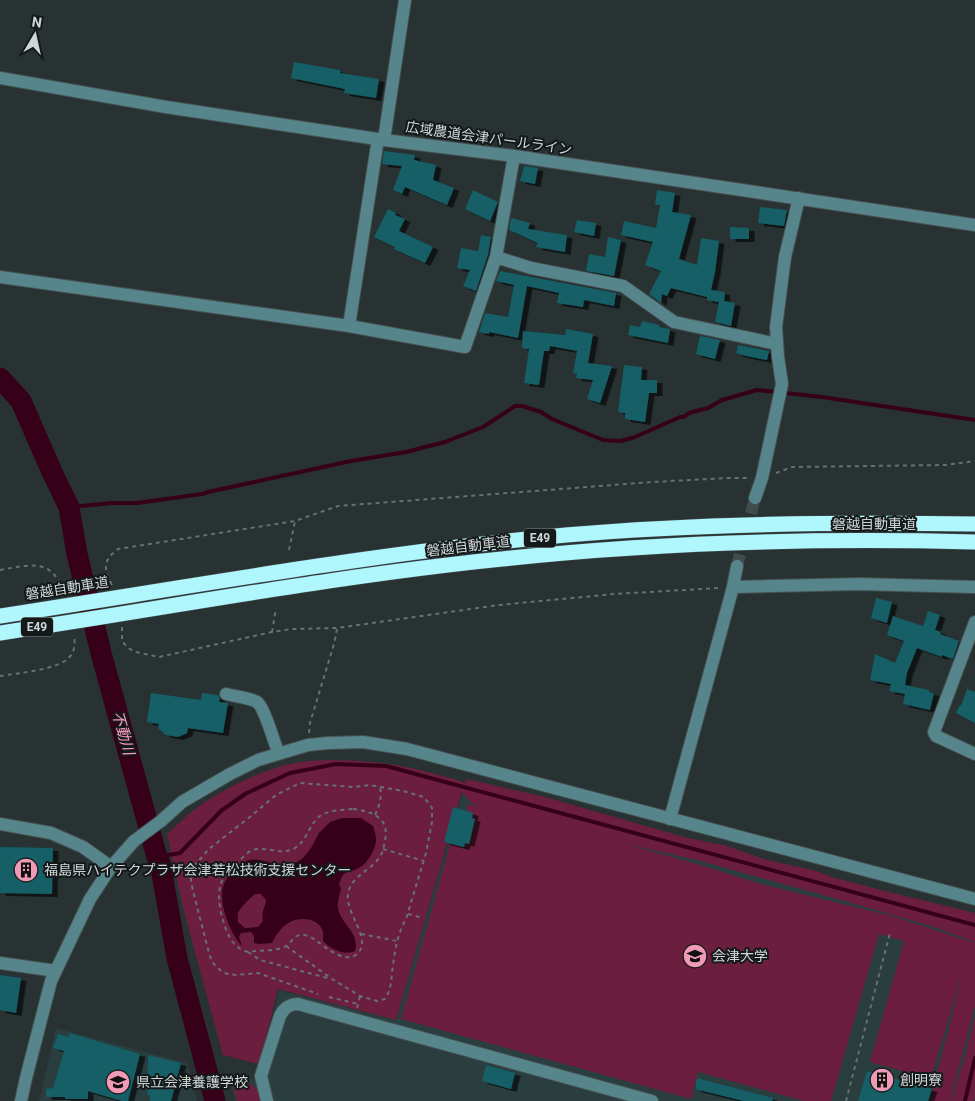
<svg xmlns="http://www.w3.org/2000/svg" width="975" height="1101" font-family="Roboto,'Noto Sans JP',sans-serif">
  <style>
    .built { fill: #2a3d3f }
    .green { fill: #6c1e3f; fill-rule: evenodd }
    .water { fill: #370019; fill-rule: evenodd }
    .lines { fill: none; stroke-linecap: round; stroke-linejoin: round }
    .stream { stroke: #370019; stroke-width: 4 }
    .river { stroke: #370019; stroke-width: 21 }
    .building { fill: #135f66; filter: url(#shadow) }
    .minor-tunnel { stroke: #414b4c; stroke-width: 12; stroke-dasharray: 12 6; stroke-linecap: butt }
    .minor-casing { stroke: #465051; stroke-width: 14 }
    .highway-casing { stroke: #465051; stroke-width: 16 }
    .path { stroke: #687071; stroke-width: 2; stroke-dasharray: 4 4; stroke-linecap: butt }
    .minor { stroke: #56868b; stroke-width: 12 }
    .highway { stroke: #b0f6fd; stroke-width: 15 }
    .labels { text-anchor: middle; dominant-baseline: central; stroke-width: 4; stroke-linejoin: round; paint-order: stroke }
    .shield { fill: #14191a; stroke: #989d9e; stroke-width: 1 }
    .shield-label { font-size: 12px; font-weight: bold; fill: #d0d6d7 }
    .street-label { font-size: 14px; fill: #d0d6d7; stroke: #14191a }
    .poi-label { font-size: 14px; fill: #d0d6d7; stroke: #14191a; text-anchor: start }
    .water-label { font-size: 15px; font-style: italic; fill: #fc9ebe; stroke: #14191a }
  </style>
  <defs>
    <filter id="shadow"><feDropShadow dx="5.5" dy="3" stdDeviation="0" flood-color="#0009"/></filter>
  </defs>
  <rect width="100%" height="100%" fill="#283233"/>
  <!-- built -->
  <path class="built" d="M466 782 975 922V1035L957 1101H235L229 1074 259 1080 279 990 396 1020Z
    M56 1028 187 1063 197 1101H39Z"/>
  <!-- green -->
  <path class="green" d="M329 760C367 760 401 764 438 775 447 777 457 779 465 783L467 779 545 797 688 838 727 846 767 860 813 870 835 878 881 890 975 913V1006L950 1101H930L950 1023 963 968 931 1079 870 1062 904 941 879 934 831 1101H804L698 1072 691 1099 401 1019 459 813 469 814 466 805 480 806 472 804 462 792 396 1020 278 989 259 1064 223 1055 183 908 167 834C177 825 188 814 199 806 228 787 261 770 294 763 306 761 317 760 329 760ZM622 843 701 861 883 912 937 928 972 941 975 943 892 916 761 884 697 864Z
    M975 1016V1098L974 1101H951L965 1056Z
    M239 1080C253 1085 258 1086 262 1101H237L232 1082Z"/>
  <!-- water -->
  <path class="water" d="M342 818H361L373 826C374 830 376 835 376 838 377 847 369 861 362 866 350 875 344 866 339 885L341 888C340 894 337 902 338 908 341 925 360 932 355 951 344 956 331 949 323 941 323 937 324 933 322 929 316 918 300 917 290 922 281 927 276 935 272 943L259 944 254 943V936L251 932 241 933 239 937 242 946C230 933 217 901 224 884 226 878 232 873 237 869 240 866 245 861 249 860 259 858 267 862 276 864 281 865 287 865 292 865L303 858 311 848 319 833 330 822ZM255 894H261L266 900C265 908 261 912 263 921L258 927 245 928 238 922C238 919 237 916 238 913 239 909 251 897 255 894Z"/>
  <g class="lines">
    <!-- stream -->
    <path class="stream" d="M69 507 113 503H137L202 494 208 492 351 461 406 452 445 442 483 427 515 406H522L541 412 552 419 603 440 621 441 635 437 680 417H684L689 413 708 408 722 400 757 390 822 397 975 420
      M157 857 180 853 221 811 245 794 290 773 336 764 386 766 975 925
      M965 1101 975 1058"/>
    <!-- river -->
    <path class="river" d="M0 378 21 401 52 472 69 507 77 554 101 653 157 857 160 863 177 958 215 1101"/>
  </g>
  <!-- building -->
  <path class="building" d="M294 62 340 70V73L379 79 376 98 344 93 345 89 291 78Z
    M384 151 415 155 414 160 436 165 433 180 454 188 447 205 405 187 402 194 393 190 402 166 382 164Z
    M524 166 538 168 535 184 520 181Z
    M473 190 498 202 490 221 465 209Z
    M657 190 675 193 672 212 691 215 679 259 697 265 701 238 719 241 715 272 711 290 725 292 724 301 735 303 731 326 715 322 719 302 707 300V297L671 288 667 296 662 294 661 303 649 294 661 271 645 265 653 242 621 235 624 221 656 228 660 205H655Z
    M760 207 787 210 784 226 758 223Z
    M388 209 396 213 395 215 405 219 399 231 433 247 425 263 394 249 395 247 374 237Z
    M511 218 530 223 528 229 567 235 565 252 536 247 538 243 509 230Z
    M577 220 596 223 594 236 574 232Z
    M730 227 749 228V239H730Z
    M481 235 491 237 488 255 476 291 463 286 470 270 457 268 461 248 478 251Z
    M608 237 621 240 614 276 586 271 589 254 605 257Z
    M500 271 616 293 614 306 584 300 583 307 557 303 559 293 527 286 518 338 489 332V334L479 332 485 313 508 317 514 285 496 281Z
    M642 321 659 325V327L670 329 668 343 628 335 630 325 640 327Z
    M566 329 593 334 588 363 612 366 600 403 587 399 593 380 576 378 577 374 573 373 577 351 550 346 549 351H544L539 385 524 383 529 349 522 348 523 331 565 335Z
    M700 336 720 340 715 359 696 354Z
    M738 345 769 351 767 360 746 356 736 353Z
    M624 365 642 367 641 380H657V393H649L645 422 625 419V413L618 412Z
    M876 598 892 602 887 623 871 618Z
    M928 611 940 615 935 630 941 632 940 634 959 641 953 659 942 655V657L917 648 907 673 905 685 929 690V692L934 693 930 710 903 704 905 694 889 691 891 684 870 680 875 654 895 663 904 641 887 635 893 616 923 626Z
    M967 689 975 692V723L956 713 960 705 961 706Z
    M151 693 201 700 202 693 218 695 220 699 219 702 228 703 223 733 188 728 187 733 178 737 166 735 158 728 159 724 147 722Z
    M453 807 473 813 472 818 475 819 469 844 465 843 464 847 444 842Z
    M0 847 53 848 52 894 0 893Z
    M0 975 21 978 16 1013 0 1010Z
    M70 1033 140 1054 128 1101H122L88 1091V1099H65V1097H46V1089L53 1088 64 1051 53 1048 58 1034 68 1037Z
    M148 1055 181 1063 171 1101H150V1095H147Z
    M486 1065 515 1073 511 1089 482 1081Z
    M867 1071 932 1089 928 1101H858Z
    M697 1078 773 1098 772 1101H744L695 1089Z"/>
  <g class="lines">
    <!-- minor-tunnel -->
    <path class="minor-tunnel" d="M737 566 755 498"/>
    <!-- minor casing -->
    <g class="minor-casing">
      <path id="minor" d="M0 78 166 107 384 140 514 156 975 225
        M384 140 405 0
        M496 257 531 268 623 286 674 322 777 344
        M0 277 349 326 465 347 496 257 514 156
        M349 326 378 139
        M755 498 762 478 782 384 778 357 776 327 785 257 799 198
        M733 587 858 584 975 587
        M975 622 934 732 936 736 975 754
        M226 694C234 696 251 698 257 702 264 707 272 736 276 746
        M670 819 733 587 737 566
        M0 824 51 833 83 847 111 867
        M0 963 56 971
        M21 1101 26 1078 51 981 90 899 111 867 134 841 161 821 182 802 230 774 258 760 308 745 328 743 363 742 407 749 975 899
        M267 1101 261 1076 280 1016C284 1008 289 1004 298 1004L652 1101"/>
    </g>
    <!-- highway casing -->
    <g class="highway-casing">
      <path id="highway" d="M0 616C188 587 376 553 566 535 702 523 839 522 975 524
        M0 633C167 608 334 576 502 559 659 542 817 538 975 542"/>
    </g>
    <!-- path -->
    <path class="path" d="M776 473 792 467 946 465 975 461
      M289 550 295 521
      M0 570C30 565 51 557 64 592
      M112 585C104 569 102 561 118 549L295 521 338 506 652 482 729 478H750
      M122 627V641L128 648 136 652 159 657 272 632 292 629 337 628 499 605 614 594 720 588
      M272 632 276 608
      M0 676C17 673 62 670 71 655 75 650 75 642 74 636
      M309 733 310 723 334 644 337 629
      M353 809C372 811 390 818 385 840 384 846 383 853 379 858 370 871 350 877 348 894 345 914 373 939 357 954 345 965 324 946 314 939 310 937 305 934 300 935 293 936 291 943 286 946 277 951 266 950 256 951 253 951 251 952 249 952 240 951 232 943 229 936 222 922 215 895 222 881 225 874 232 869 237 864 242 858 249 849 258 849 270 848 283 855 295 848 305 842 308 830 315 821 322 810 341 810 353 809Z
      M375 815C380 805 382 797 380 786
      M383 849 424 861
      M408 914 423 918
      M361 934 397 941
      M286 946 332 979 360 996 377 1001 385 999C392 989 391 977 393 965 395 949 398 933 406 919L426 853 432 822V808L424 797 403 791 370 785 353 787 300 783 276 795 251 816 209 849 195 865 191 876V882L194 895 209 953 212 962 222 972 228 974 236 975 258 973 318 994
      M248 952 260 960 331 979
      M329 997 358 1004
      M357 1008 360 996
      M846 1101 890 933"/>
    <!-- minor -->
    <use href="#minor" class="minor"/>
    <!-- highway -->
    <use href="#highway" class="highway"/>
  </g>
  <!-- icons -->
  <defs>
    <g id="building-disc" transform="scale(1.25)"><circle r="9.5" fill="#f09ab6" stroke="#14191a"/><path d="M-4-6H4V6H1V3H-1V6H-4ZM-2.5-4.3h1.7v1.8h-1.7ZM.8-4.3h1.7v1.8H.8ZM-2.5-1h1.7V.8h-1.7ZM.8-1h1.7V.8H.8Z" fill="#111"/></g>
    <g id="university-disc" transform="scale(1.25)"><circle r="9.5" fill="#f09ab6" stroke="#14191a"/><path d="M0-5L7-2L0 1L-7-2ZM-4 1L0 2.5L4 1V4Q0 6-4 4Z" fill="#111"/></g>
    <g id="school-disc" transform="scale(1.25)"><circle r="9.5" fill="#f09ab6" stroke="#14191a"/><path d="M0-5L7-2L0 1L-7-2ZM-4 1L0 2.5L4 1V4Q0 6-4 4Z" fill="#111"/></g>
  </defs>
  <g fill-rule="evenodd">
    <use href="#building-disc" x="26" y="870"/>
    <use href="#university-disc" x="695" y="956"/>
    <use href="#building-disc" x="882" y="1080"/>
    <use href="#school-disc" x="118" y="1082"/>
  </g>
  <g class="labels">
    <!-- shield labels -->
    <g class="shield">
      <rect x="524" y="528.5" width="32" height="19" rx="4"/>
      <rect x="21" y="617.5" width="32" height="19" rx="4"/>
    </g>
    <g class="shield-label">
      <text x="540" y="538">E49</text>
      <text x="37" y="627">E49</text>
    </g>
    <!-- street labels -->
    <g class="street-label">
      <text transform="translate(489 138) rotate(8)">広域農道会津パールライン</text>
      <text x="874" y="524">磐越自動車道</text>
      <text transform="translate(468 546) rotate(-7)">磐越自動車道</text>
      <text transform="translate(67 588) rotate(-9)">磐越自動車道</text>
    </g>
    <!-- poi labels -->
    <g class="poi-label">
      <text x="44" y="870">福島県ハイテクプラザ会津若松技術支援センター</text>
      <text x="712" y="956">会津大学</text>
      <text x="900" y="1080">創明寮</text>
      <text x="136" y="1082">県立会津養護学校</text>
    </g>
    <!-- water labels -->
    <g class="water-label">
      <text transform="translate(123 733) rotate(74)">不動川</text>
    </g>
  </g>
  <!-- north arrow -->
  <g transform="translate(35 35) rotate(9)" stroke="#14191a" stroke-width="4" paint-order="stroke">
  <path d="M0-4L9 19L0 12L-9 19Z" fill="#d0d6d7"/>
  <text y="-8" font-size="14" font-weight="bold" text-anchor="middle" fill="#d0d6d7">N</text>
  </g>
</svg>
